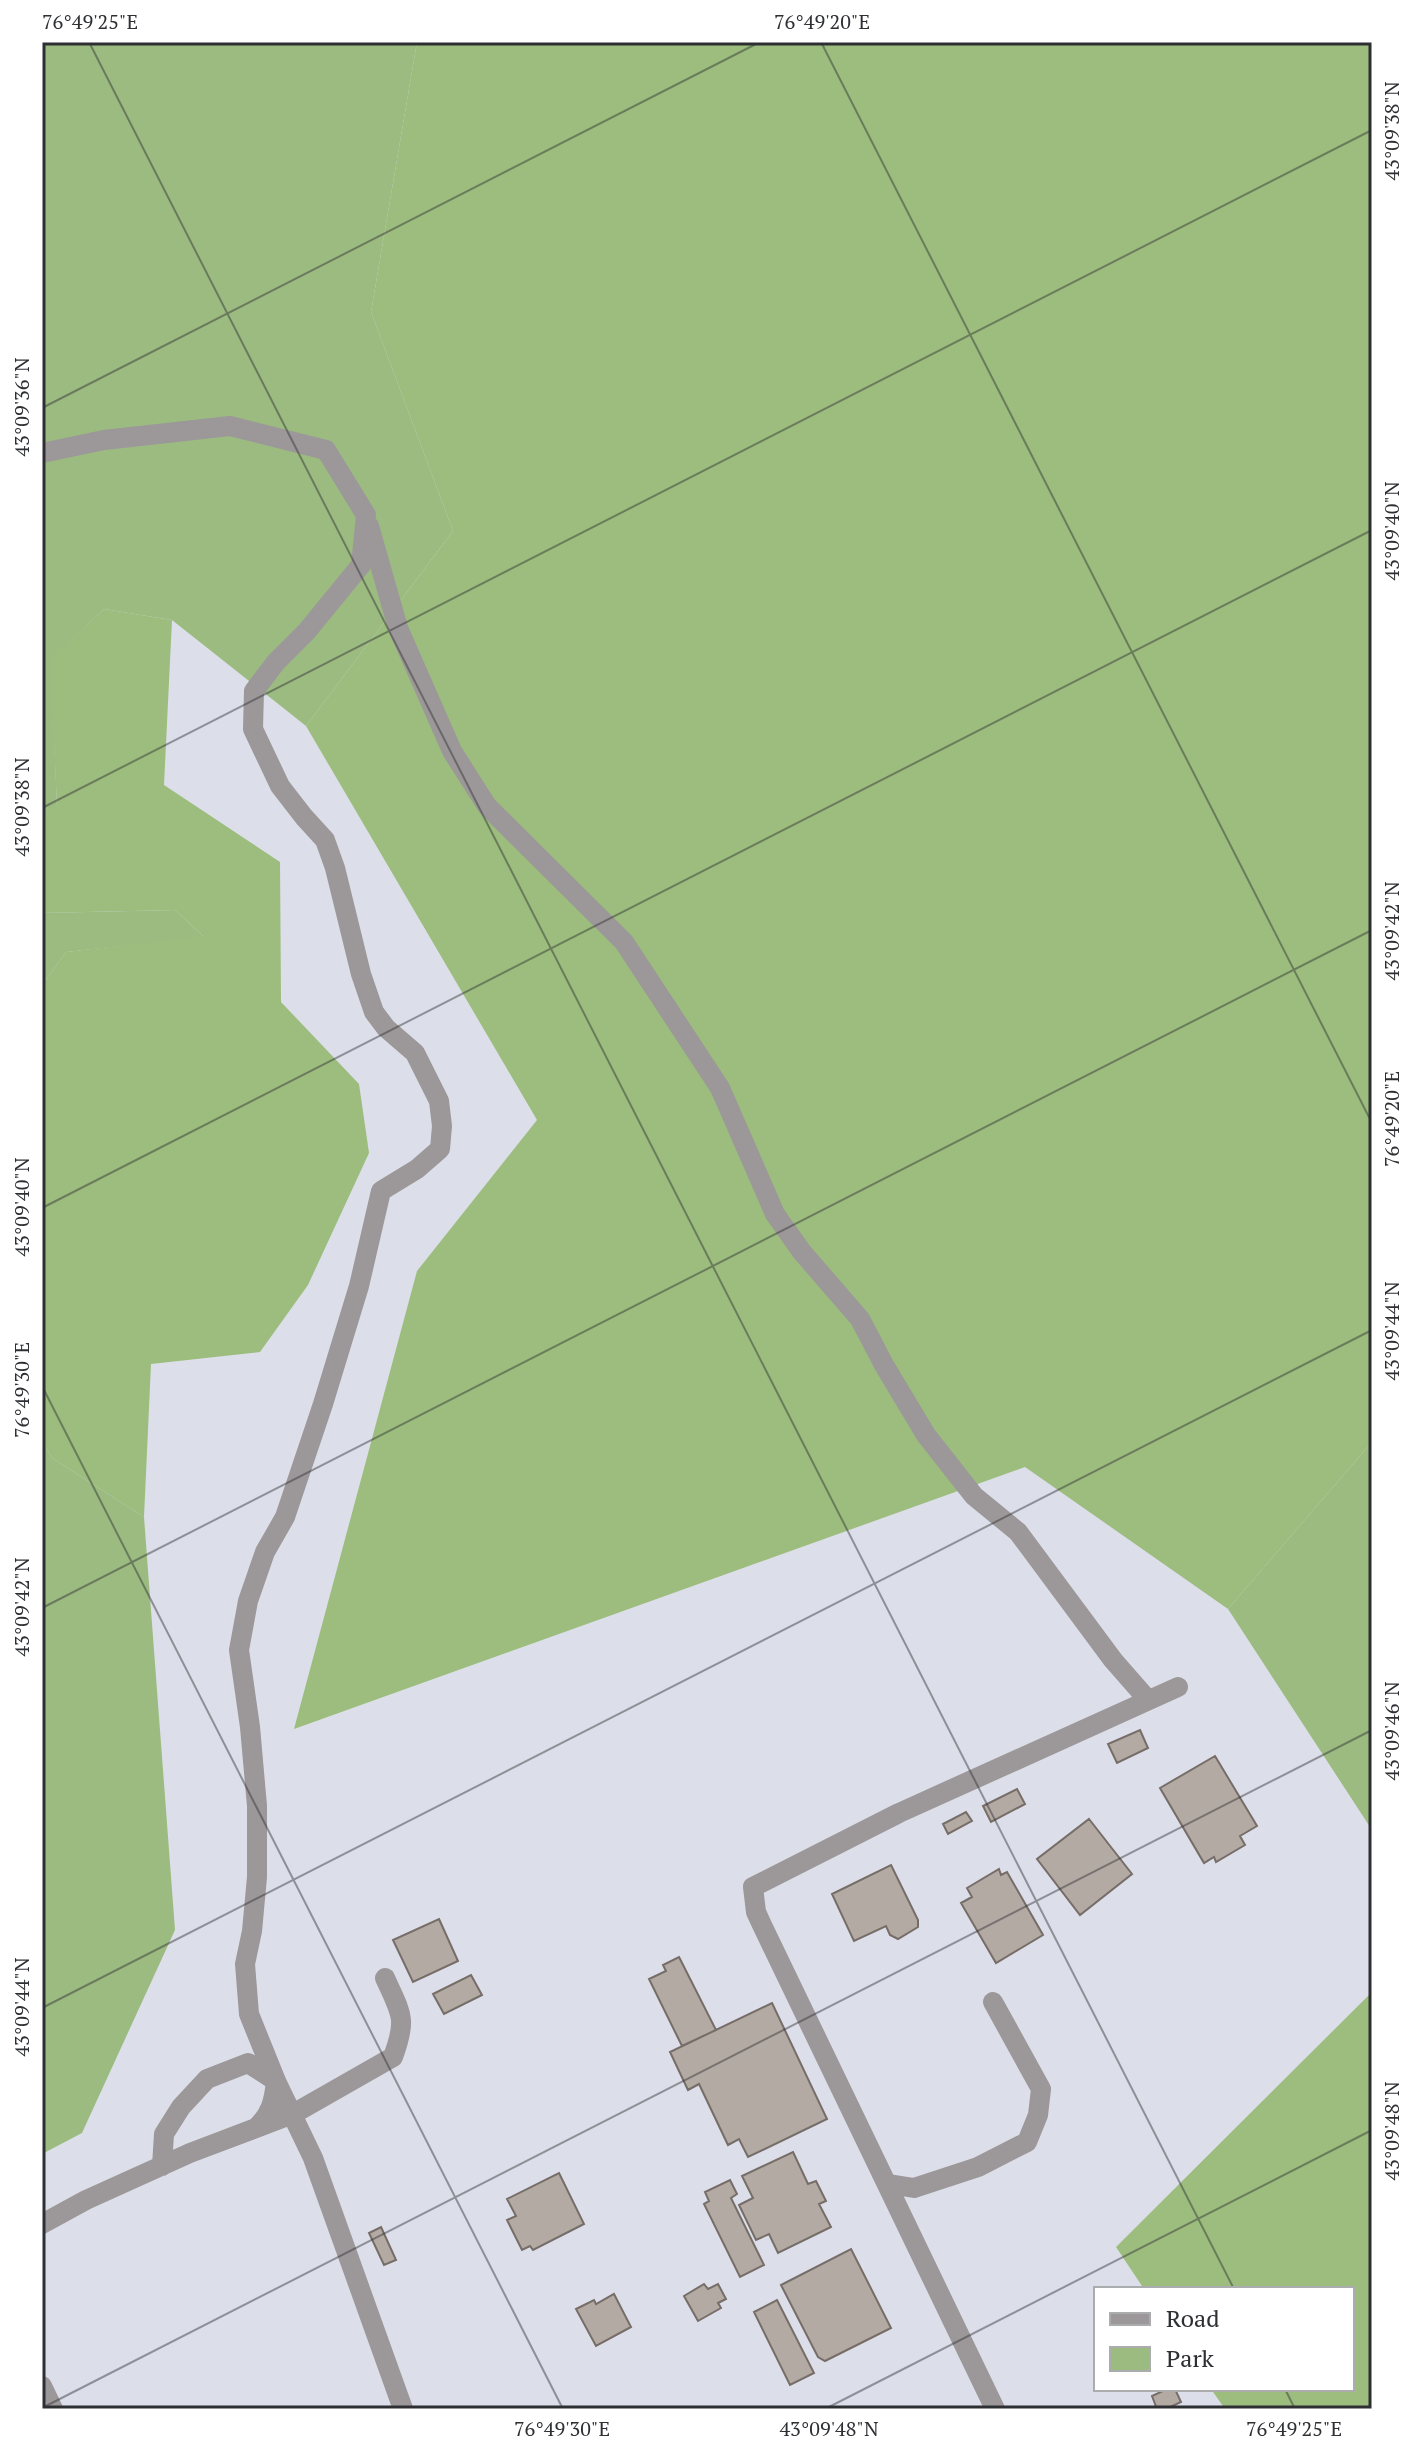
<svg xmlns="http://www.w3.org/2000/svg" width="1414" height="2451" font-family="'PT Serif',serif">
  <style>
    .green { fill: #9cbb80 }
    .forest { fill: #9cbd7d }
    .building { fill: #b4aaa4; stroke: #766d68; stroke-width: 2 }
    .lines { fill: none; stroke-linecap: round; stroke-linejoin: round }
    .street { stroke: #9c9798; stroke-width: 20 }
    .ticks { fill: none; stroke: #2e2f33; stroke-width: 2; stroke-opacity: 0.45 }
    .neatline { fill: none; stroke: #2e2f33; stroke-width: 3 }
    .ticks-label { font-size: 20px; text-anchor: middle; fill: #2e2f33 }
  </style>
  <rect width="100%" height="100%" fill="#dcdfe9"/>
  <!-- green -->
  <path class="green" d="M42 42H417L371 312 453 531 306 726 172 620 104 609 51 659 57 807 42 811Z
    M175 910 204 937 66 952 42 985V913Z
    M42 1442 52 1458 144 1517 175 1930 82 2133 42 2154Z
    M1372 1442V1830L1228 1609Z"/>
  <!-- forest -->
  <path class="forest" d="M417 42H1372V1442L1228 1609 1025 1467 294 1729 417 1271 537 1120 306 726 453 531 371 312Z
    M104 609 172 620 164 785 280 862 281 1002 359 1084 369 1153 308 1285 260 1352 151 1364 144 1517 52 1458 42 1442V985L66 952 203 936 175 910 42 913V811L57 806 50 659Z
    M1372 1992V2409H1225L1211 2389H1352V2289H1144L1116 2247Z"/>
  <!-- building -->
  <path class="building" d="M1140 1730 1148 1748 1117 1763 1108 1744Z
    M1215 1756 1257 1826 1240 1836 1245 1845 1216 1862 1214 1857 1204 1863 1160 1788Z
    M1017 1789 1025 1804 991 1822 983 1806Z
    M966 1812 972 1821 948 1834 943 1824Z
    M1089 1819 1132 1874 1080 1915 1037 1859Z
    M891 1865 918 1920V1927L898 1939 890 1935 886 1926 854 1941 832 1894Z
    M999 1869 1001 1875 1007 1872 1043 1935 996 1963 961 1903 972 1897 967 1888Z
    M439 1919 458 1961 413 1982 393 1940Z
    M679 1957 716 2030 682 2046 649 1979 666 1971 663 1965Z
    M471 1975 482 1995 444 2014 433 1994Z
    M772 2003 827 2119 748 2157 739 2139 728 2145 699 2084 688 2090 670 2052Z
    M793 2152 808 2184 816 2181 826 2201 819 2204 831 2227 778 2253 769 2234 756 2240 739 2205 753 2198 742 2176Z
    M559 2173 584 2224 533 2250 530 2246 522 2250 507 2220 516 2216 507 2199Z
    M730 2180 737 2194 731 2198 764 2265 740 2277 704 2204 709 2201 705 2192Z
    M381 2227 396 2260 384 2265 369 2233Z
    M851 2249 891 2328 825 2361 818 2357 781 2285Z
    M704 2284 708 2289 718 2284 726 2299 718 2303 721 2308 698 2321 684 2296Z
    M614 2294 631 2327 596 2346 576 2309 594 2300 596 2304Z
    M777 2300 814 2373 790 2385 754 2312Z
    M1167 2389H1175L1181 2402 1166 2409H1157L1152 2396Z"/>
  <g class="lines">
    <!-- street -->
    <path class="street" d="M42 453 104 440 230 426 326 450 366 515 361 565 307 631 276 662 254 691 253 729 280 786 304 817 325 840 335 868 361 974 374 1012 386 1028 415 1053 439 1101 442 1126 440 1149 417 1169 381 1191 359 1286 323 1404 285 1517 265 1552 248 1601 239 1650 250 1727 257 1806V1877L252 1931 245 1964 249 2014 276 2081 313 2158 403 2409
      M369 526 398 628 452 751 487 806 624 942 720 1088 775 1214 802 1252 860 1319 884 1365 926 1435 974 1496 1018 1532 1113 1660 1148 1700
      M162 2166 164 2134 181 2107 207 2079 248 2063 276 2081C274 2101 271 2114 256 2128
      M889 2184 914 2188 978 2167 1027 2142 1038 2115 1041 2089 993 2002
      M42 2224 86 2200 190 2153 293 2114 393 2057C407 2019 402 2015 385 1978
      M42 2386 53 2409
      M995 2409 762 1925 756 1912 753 1887 899 1813 1178 1687"/>
  </g>
  <!-- ticks -->
  <path class="ticks" d="M89 42 1234 2289M821 42 1372 1123M42 408 760 42M42 808 1372 130M42 1208 1372 530M42 1386 563 2409M42 1608 1372 930M42 2008 1372 1330M1285 2389 1295 2409M42 2408 1372 1730M825 2409 1372 2130"/>
  <!-- border -->
  <rect width="1414" height="2451" fill="none" stroke="#ffffff" stroke-width="88"/>
  <!-- legend -->
  <rect x="1094" y="2287" width="260" height="104" fill="#ffffff" stroke="#abacad" stroke-width="2"/>
  <rect x="1110" y="2313" width="40" height="12" fill="#9c9798" stroke="#abacad" stroke-width="2"/>
  <text x="1166" y="2327" font-size="24" fill="#2e2f33">Road</text>
  <rect x="1110" y="2347" width="40" height="24" fill="#9cbb80" stroke="#abacad" stroke-width="2"/>
  <text x="1166" y="2367" font-size="24" fill="#2e2f33">Park</text>
  <rect x="44" y="44" width="1326" height="2363" class="neatline"/>
  <g class="ticks-label">
    <text x="90" y="29">76°49'25"E</text>
    <text x="822" y="29">76°49'20"E</text>
    <text transform="translate(1392 131) rotate(-90)" y="7">43°09'38"N</text>
    <text transform="translate(22 407) rotate(-90)" y="7">43°09'36"N</text>
    <text transform="translate(1392 531) rotate(-90)" y="7">43°09'40"N</text>
    <text transform="translate(22 807) rotate(-90)" y="7">43°09'38"N</text>
    <text transform="translate(1392 931) rotate(-90)" y="7">43°09'42"N</text>
    <text transform="translate(1392 1119) rotate(-90)" y="7">76°49'20"E</text>
    <text transform="translate(22 1207) rotate(-90)" y="7">43°09'40"N</text>
    <text transform="translate(1392 1331) rotate(-90)" y="7">43°09'44"N</text>
    <text transform="translate(22 1390) rotate(-90)" y="7">76°49'30"E</text>
    <text transform="translate(22 1607) rotate(-90)" y="7">43°09'42"N</text>
    <text transform="translate(1392 1731) rotate(-90)" y="7">43°09'46"N</text>
    <text transform="translate(22 2007) rotate(-90)" y="7">43°09'44"N</text>
    <text transform="translate(1392 2131) rotate(-90)" y="7">43°09'48"N</text>
    <text x="562" y="2436">76°49'30"E</text>
    <text x="829" y="2436">43°09'48"N</text>
    <text x="1294" y="2436">76°49'25"E</text>
  </g>
</svg>
